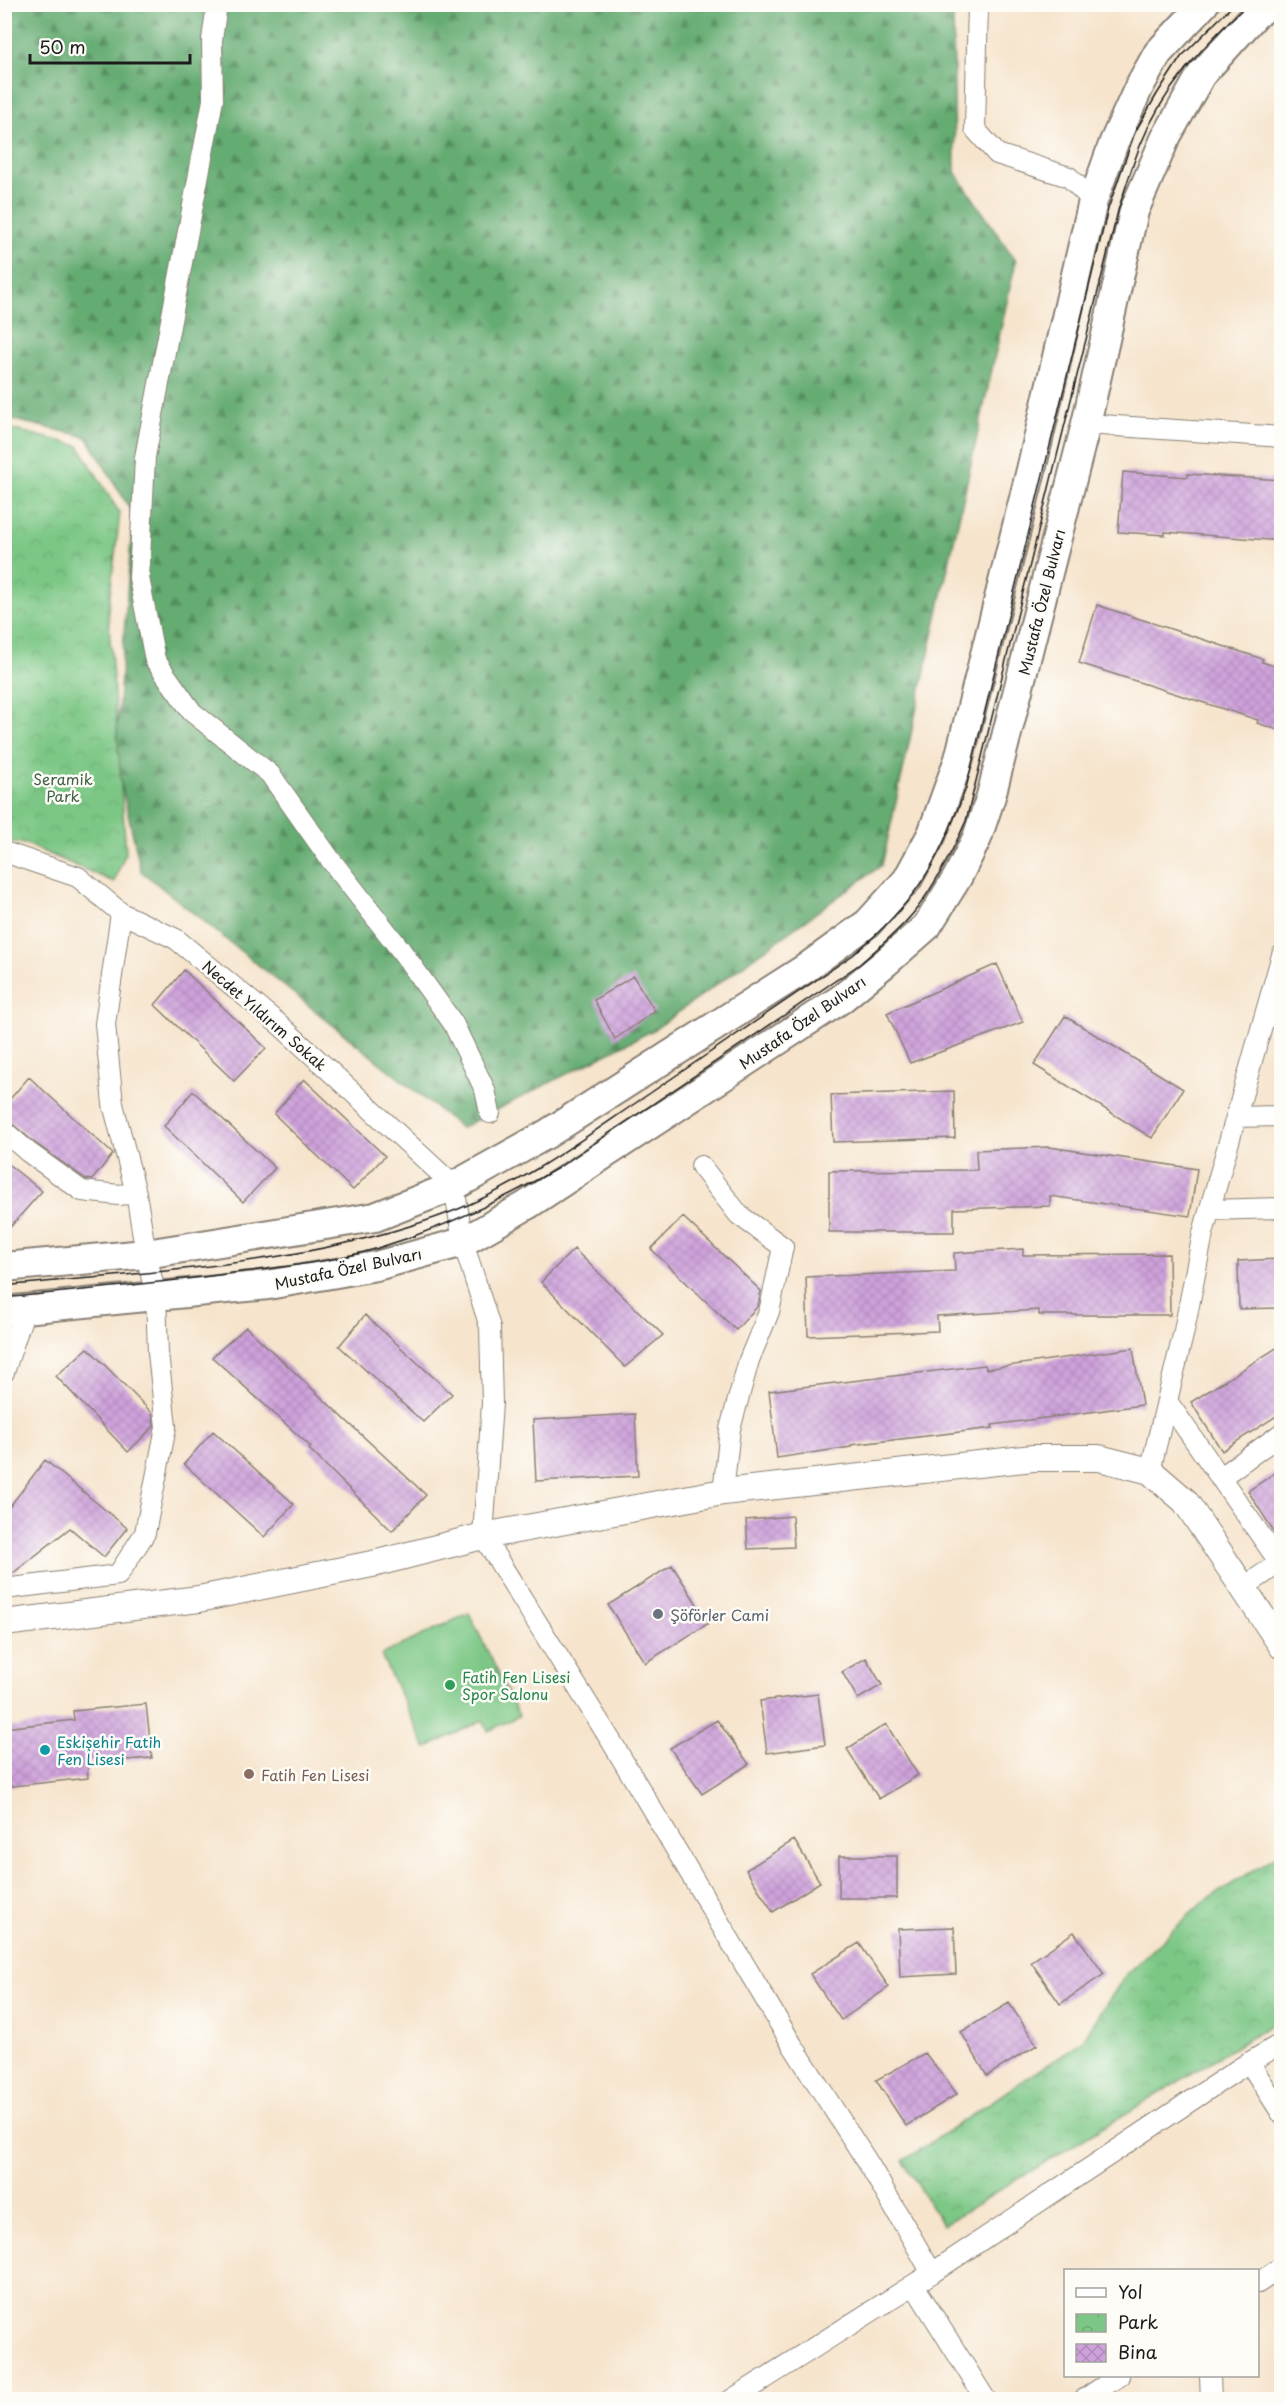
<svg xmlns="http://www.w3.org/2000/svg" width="1286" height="2404" font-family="'Playpen Sans',sans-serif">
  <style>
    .grass { fill: #7cc785; stroke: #4c7250; stroke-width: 1.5 }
    .forest { fill: url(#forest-firs); stroke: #406447; stroke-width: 1.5 }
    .park { fill: url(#park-crowns); stroke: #4c7250; stroke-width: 1.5 }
    .building { fill: url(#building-cross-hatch) }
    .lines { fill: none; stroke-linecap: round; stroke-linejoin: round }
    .minor-casing { stroke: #898074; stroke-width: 22 }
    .tertiary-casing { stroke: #898074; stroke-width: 28 }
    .secondary-casing { stroke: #898074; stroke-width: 32 }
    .minor { stroke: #fff; stroke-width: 20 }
    .tertiary { stroke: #fff; stroke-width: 26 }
    .secondary { stroke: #fff; stroke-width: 28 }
    .tram { stroke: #1c1c1c; stroke-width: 1.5 }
    .worship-dot { fill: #6b7280; stroke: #fdfcf7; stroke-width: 2 }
    .leisure-dot { fill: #2e9e5b; stroke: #fdfcf7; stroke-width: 2 }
    .culture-dot { fill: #0f9aa8; stroke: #fdfcf7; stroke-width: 2 }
    .education-dot { fill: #8d6e63; stroke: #fdfcf7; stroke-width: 2 }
    .labels { text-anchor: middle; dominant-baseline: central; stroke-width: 5; stroke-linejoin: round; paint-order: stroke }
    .street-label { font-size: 15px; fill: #1c1c1c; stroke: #fdfcf7 }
    .park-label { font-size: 15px; fill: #426046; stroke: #fdfcf7 }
    .worship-label { font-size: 15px; fill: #5b616d; stroke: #fdfcf7; text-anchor: start }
    .leisure-label { font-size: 15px; fill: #27864d; stroke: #fdfcf7; text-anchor: start }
    .culture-label { font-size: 15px; fill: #0d838f; stroke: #fdfcf7; text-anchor: start }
    .education-label { font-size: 15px; fill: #785e54; stroke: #fdfcf7; text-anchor: start }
  </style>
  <defs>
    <pattern id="forest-firs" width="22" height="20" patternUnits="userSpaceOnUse" patternTransform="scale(1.5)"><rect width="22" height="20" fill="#65ac72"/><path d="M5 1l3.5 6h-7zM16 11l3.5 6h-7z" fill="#528b5d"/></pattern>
    <pattern id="park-crowns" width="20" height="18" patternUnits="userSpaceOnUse" patternTransform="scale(1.5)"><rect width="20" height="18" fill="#7cc785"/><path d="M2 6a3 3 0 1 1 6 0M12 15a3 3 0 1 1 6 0" fill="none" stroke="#6baa72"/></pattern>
    <pattern id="building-cross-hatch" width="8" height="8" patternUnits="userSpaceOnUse" patternTransform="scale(1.5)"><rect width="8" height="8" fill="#cea1db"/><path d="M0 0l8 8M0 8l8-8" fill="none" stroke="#b08abb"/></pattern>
  </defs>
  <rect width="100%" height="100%" fill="#fdfcf7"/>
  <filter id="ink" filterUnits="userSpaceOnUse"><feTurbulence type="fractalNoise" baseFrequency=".0167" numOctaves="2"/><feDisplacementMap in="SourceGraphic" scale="12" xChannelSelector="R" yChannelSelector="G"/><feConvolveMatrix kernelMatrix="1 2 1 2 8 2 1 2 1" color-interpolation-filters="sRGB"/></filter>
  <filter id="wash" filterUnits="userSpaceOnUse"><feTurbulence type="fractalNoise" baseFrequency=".008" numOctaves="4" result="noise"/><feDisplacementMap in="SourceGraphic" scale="24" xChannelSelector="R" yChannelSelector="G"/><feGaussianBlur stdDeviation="1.35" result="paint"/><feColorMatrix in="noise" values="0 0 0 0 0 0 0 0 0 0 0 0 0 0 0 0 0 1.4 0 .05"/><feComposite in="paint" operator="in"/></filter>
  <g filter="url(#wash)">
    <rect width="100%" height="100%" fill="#f6e4cc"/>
    <!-- grass -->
    <path class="grass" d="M469 1613 519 1716 488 1731 483 1720 426 1748 381 1655Z"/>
    <!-- forest -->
    <path class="forest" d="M5 5H953L955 172 1016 261 882 865 655 1029 461 1128 141 871 115 756 133 514 87 437 5 418Z"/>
    <!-- park -->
    <path class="park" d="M4 427 79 446 120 514 108 611 126 852 114 882 26 844 5 841Z
      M1281 1853V2019L943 2225 903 2161 1082 2041 1127 1973 1203 1902Z"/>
    <g id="blocks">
      <!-- building -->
      <path class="building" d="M1123 472 1188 477V474L1281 480V541L1165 532V535L1118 532Z
        M1097 605 1263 659 1262 662 1281 668V731L1257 723 1258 720 1079 663Z
        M997 964 1023 1022 910 1063 887 1013Z
        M184 970 266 1048 234 1081 155 1005Z
        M633 976 655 1011 615 1039 594 1000Z
        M1065 1016 1183 1089 1152 1138 1034 1065Z
        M29 1077 113 1154 92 1180 86 1179 35 1143 4 1117V1106Z
        M304 1079 385 1156 353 1190 274 1114Z
        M193 1091 275 1168 243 1202 164 1126Z
        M954 1091 955 1138 833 1142 831 1095Z
        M1049 1147 1197 1169 1190 1216 1050 1196V1206L954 1209V1232H829V1171L977 1170 976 1150Z
        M4 1161 42 1191 4 1234Z
        M683 1217 761 1291 758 1306 736 1330 651 1249Z
        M574 1249 663 1335 625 1367 541 1282Z
        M1023 1249V1255L1169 1254 1170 1315H1039V1310L937 1316 938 1331 808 1336 806 1277 955 1271 954 1253Z
        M1281 1259V1308L1239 1309 1238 1261Z
        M365 1315 452 1394 423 1422 339 1346Z
        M246 1327 426 1495 392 1531 309 1449 311 1447 212 1357Z
        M1281 1345V1413L1222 1451 1191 1402Z
        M88 1348 152 1413 154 1426 128 1452 56 1376Z
        M1133 1348 1142 1405 992 1425 993 1428 851 1445V1447L777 1458 769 1391 985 1365 986 1369Z
        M635 1414 638 1476 536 1481 533 1420Z
        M213 1431 294 1504 264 1537 184 1464Z
        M45 1460 127 1528 104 1557 70 1528 12 1574 4 1566V1514Z
        M1281 1469V1543L1248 1491Z
        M792 1516 794 1547 748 1549 746 1520Z
        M672 1565 709 1623 645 1663 608 1605Z
        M866 1658 882 1685 858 1699 842 1672Z
        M818 1694 825 1745 767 1753 760 1701Z
        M146 1704 152 1758 87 1763 88 1778 4 1787V1728L74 1720 73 1711Z
        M717 1720 749 1764 702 1794 670 1748Z
        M886 1724 918 1775 879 1799 847 1749Z
        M794 1840 820 1882 773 1912 746 1870Z
        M839 1856H897V1898H839Z
        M954 1927 956 1974 900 1977 898 1929Z
        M1074 1932 1104 1974 1060 2004 1031 1962Z
        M859 1943 889 1987 841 2020 810 1974Z
        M1009 2003 1037 2045 987 2076 961 2032Z
        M925 2053 957 2094 906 2126 876 2080Z"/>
    </g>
  </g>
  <g filter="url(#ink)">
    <use href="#blocks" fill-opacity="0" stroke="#898074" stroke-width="1.5"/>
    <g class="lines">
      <!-- minor casing -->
      <g class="minor-casing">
        <path id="minor" d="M217 4 212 40 213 100 145 457 139 578 155 660 192 712 270 774 330 859 400 949 453 1023 485 1090 490 1113
          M978 4 975 129 997 154 1069 177 1093 201
          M1086 424 1282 437
          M4 852 78 877 121 913 176 939 280 1025 454 1186 463 1242 490 1327 492 1403 483 1536 613 1744 793 2046 870 2166 932 2273
          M1236 1117 1282 1116
          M4 1131 28 1152 82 1191 119 1195 136 1193
          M701 1166 739 1215 783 1247 769 1312 749 1360 730 1429 723 1492
          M1210 1210 1282 1208
          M4 1372 25 1309
          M1167 1401 1282 1566
          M1150 1471 1184 1331 1203 1233 1282 955
          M1220 1478 1282 1433
          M1244 1587 1282 1561
          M4 1589 118 1575 145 1533 166 1427 158 1353 156 1296 146 1254 136 1193 113 1104 105 1024 121 913
          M1249 2062 1282 2114
          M1258 2283 1282 2267
          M914 2285 986 2400
          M1210 2376 1211 2400
          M731 2400 932 2273 1240 2068 1282 2043
          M1083 2400 1119 2376"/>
      </g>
      <!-- tertiary casing -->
      <g class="tertiary-casing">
        <path id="tertiary" d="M4 1623 199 1599 377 1563 483 1536 723 1492 1033 1458H1099L1150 1471 1185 1501 1282 1646"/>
      </g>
      <!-- secondary casing -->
      <g class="secondary-casing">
        <path id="secondary" d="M4 1267 146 1254 375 1217 454 1186 547 1134 806 968 868 923 907 880 932 834 959 759 1031 470 1093 201 1114 142 1139 87 1158 53 1204 4
          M4 1311 268 1285 376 1266 463 1242 527 1205 841 999 885 963 927 926 957 878 977 838 991 796 1086 424 1134 211 1165 139 1201 75 1255 15 1270 4"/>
      </g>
      <!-- minor -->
      <use href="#minor" class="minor"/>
      <!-- tertiary -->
      <use href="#tertiary" class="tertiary"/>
      <!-- secondary -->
      <use href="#secondary" class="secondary"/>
      <!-- tram -->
      <path class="tram" d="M4 1286C154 1271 315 1265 456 1210 522 1184 581 1140 640 1100 711 1051 782 1003 853 955 916 902 938 864 966 788L1108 209 1135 132 1157 94 1181 57 1234 4
        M4 1298C83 1290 162 1283 240 1272 285 1267 331 1262 375 1249 441 1229 498 1203 558 1168L860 964C879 947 899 931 915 911 936 884 952 852 966 821L1119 207C1126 187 1132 166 1140 146 1162 90 1204 44 1248 4"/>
    </g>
  </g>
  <!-- markers -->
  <circle class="worship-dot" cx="658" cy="1614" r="6"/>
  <circle class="leisure-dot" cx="450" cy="1685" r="6"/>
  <circle class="culture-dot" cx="45" cy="1750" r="6"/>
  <circle class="education-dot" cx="249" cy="1774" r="6"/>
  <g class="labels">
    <!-- street labels -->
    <g class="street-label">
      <text transform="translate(1041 602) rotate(-76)">Mustafa Özel Bulvarı</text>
      <text transform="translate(265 1015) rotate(41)">Necdet Yıldırım Sokak</text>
      <text transform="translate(802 1022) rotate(-35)">Mustafa Özel Bulvarı</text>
      <text transform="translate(348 1268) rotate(-12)">Mustafa Özel Bulvarı</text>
    </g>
    <!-- park labels -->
    <g class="park-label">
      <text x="63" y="778">Seramik<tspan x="63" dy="17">Park</tspan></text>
    </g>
    <!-- worship labels -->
    <g class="worship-label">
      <text x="670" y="1614">Şöförler Cami</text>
    </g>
    <!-- leisure labels -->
    <g class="leisure-label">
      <text x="462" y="1676">Fatih Fen Lisesi<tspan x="462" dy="17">Spor Salonu</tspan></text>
    </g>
    <!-- culture labels -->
    <g class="culture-label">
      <text x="57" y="1741">Eskişehir Fatih<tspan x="57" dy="17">Fen Lisesi</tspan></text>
    </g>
    <!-- education labels -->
    <g class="education-label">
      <text x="261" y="1774">Fatih Fen Lisesi</text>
    </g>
  </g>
  <!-- margin -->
  <rect width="1286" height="2404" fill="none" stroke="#fdfcf7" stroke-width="24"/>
  <!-- legend -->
  <rect x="1064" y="2269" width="195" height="108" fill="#fdfcf7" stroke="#a3a29f" stroke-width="1.5"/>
  <rect x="1076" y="2288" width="30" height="9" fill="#ffffff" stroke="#a3a29f" stroke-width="1.5"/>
  <text x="1118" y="2299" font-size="18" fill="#1c1c1c">Yol</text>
  <rect x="1076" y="2314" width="30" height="18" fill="url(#park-crowns)" stroke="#a3a29f" stroke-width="1.5"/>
  <text x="1118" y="2329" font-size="18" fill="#1c1c1c">Park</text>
  <rect x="1076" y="2344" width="30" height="18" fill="url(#building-cross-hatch)" stroke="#a3a29f" stroke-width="1.5"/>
  <text x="1118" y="2359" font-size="18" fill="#1c1c1c">Bina</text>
  <!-- scale -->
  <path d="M30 54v9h160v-9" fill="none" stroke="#1c1c1c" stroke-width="3"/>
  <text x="39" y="54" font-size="18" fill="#1c1c1c" stroke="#fdfcf7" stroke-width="4.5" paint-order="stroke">50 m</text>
</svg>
